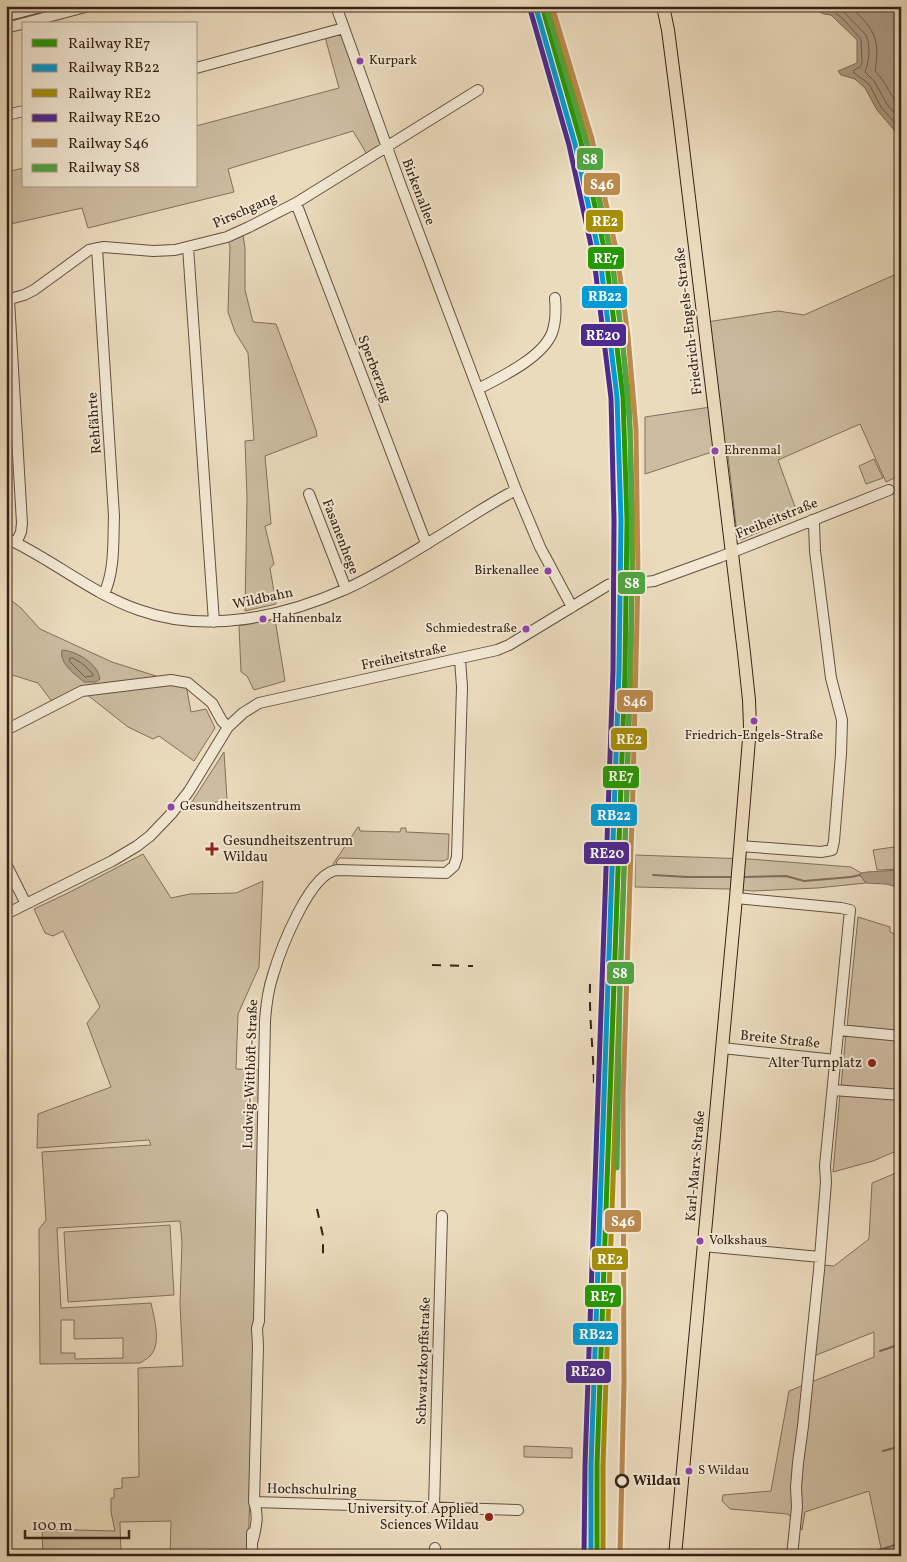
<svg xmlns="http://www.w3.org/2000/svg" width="907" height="1562" font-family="Vollkorn,serif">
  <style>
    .green { fill: #cdbca1; stroke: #826f5c; fill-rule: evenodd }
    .water { fill: #ae9c84; stroke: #7f6b58 }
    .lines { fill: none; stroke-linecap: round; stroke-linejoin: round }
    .shore { stroke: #735f4d; stroke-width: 1 }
    .stream { stroke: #7f6b58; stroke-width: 2 }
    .minor-casing { stroke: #655040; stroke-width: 12 }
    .major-casing { stroke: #382216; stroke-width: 14 }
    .minor { stroke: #f2e8d4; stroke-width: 10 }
    .major { stroke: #ebdbbd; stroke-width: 12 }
    .rail { stroke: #382216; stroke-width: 2; stroke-dasharray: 9 9; stroke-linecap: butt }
    .rail-1-casing { stroke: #f2e8d4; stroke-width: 9 }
    .rail-2-casing { stroke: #f2e8d4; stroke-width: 9 }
    .rail-3-casing { stroke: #f2e8d4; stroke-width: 9 }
    .rail-4-casing { stroke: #f2e8d4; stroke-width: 9 }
    .rail-5-casing { stroke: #f2e8d4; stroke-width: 9 }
    .rail-6-casing { stroke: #f2e8d4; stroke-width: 9 }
    .rail-1 { stroke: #269900; stroke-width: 5 }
    .rail-2 { stroke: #009bd5; stroke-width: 5 }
    .rail-3 { stroke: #a58e0a; stroke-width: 5 }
    .rail-4 { stroke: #4e2a8e; stroke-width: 5 }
    .rail-5 { stroke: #ba8a4d; stroke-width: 5 }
    .rail-6 { stroke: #4fa542; stroke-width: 5 }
    .bus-dot { fill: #8e44ad; stroke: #f2e8d4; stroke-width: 2 }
    .poi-dot { fill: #8f2418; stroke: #f2e8d4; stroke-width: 2 }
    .stop-dot { fill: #f2e8d4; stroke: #382216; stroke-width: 2.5 }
    .labels { text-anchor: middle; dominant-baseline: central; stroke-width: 4; stroke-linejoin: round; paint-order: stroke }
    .bus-label { font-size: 13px; fill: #382216; stroke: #f2e8d4; text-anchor: start }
    .street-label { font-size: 14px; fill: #382216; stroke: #f2e8d4 }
    .poi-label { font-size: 14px; fill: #382216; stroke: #f2e8d4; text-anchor: end }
    .stop-label { font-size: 14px; font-weight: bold; fill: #382216; stroke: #f2e8d4; text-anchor: start }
    .line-badge { stroke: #f2e8d4; stroke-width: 2 }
    .badge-label { font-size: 14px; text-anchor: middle; font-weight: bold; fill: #fff }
  </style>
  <rect width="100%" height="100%" fill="#ebdbbd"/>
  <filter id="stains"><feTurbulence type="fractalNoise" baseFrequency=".004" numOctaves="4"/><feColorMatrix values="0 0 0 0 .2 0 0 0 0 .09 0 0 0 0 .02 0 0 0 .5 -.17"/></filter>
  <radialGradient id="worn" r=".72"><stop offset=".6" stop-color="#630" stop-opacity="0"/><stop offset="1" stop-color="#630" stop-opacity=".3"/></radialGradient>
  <!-- green -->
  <path class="green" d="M343 32 384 146 368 156 353 131 228 169 234 192 88 228 82 208 6 225V172L24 168V186H196V126L339 88 325 37Z
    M243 235 245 248V290L253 322 276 324 316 430 317 436 265 456 271 524 265 526 274 564 270 568 276 604 245 611 247 497 245 441 254 440 248 353 235 332 228 312 230 246 228 241Z
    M901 272V475L886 482 860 424 778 460 798 515 741 540 738 538 737 534 727 447 645 474V417L717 406 707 322 778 311 804 315Z
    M874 459 883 478 866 484 859 466Z
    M6 596 21 608 40 629 112 662 156 676 153 679 109 686 53 703 38 683 6 673Z
    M275 619 285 681 254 690 247 676 241 672 239 626Z
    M171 682 186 685 191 712 206 709 215 728 194 761 159 736 153 739 128 727 85 693Z
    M224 752 227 799 186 811Z
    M358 827H359L360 831 400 832 401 828H406V832L449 834 448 859 443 861 340 858 337 861 336 867 334 866 333 864Z
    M901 846V869L877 870 873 850Z
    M143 854 171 898 190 894 236 893 263 881 259 967 238 1014 236 1069 259 1070 258 1218 248 1556H170L171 1521 120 1522 121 1555 142 1554V1556H43L42 1529 115 1531 111 1512V1498H114V1489L122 1488V1478L139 1477 138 1368 183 1366 180 1304 182 1242 180 1221 57 1228 61 1308 151 1303C154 1318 162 1344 150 1356 147 1359 143 1361 140 1363L40 1364 39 1229 46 1220 42 1152 151 1145 149 1140 37 1148 38 1114 111 1087 87 1023 100 1007 63 931 53 936 45 933 34 909 68 893ZM61 1320H74V1339L123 1338V1358L75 1359V1353H61Z
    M635 855 749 859 851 867 861 873 860 875 866 883 817 888 753 891 728 889 635 887Z
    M858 917 890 927V932L901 937V1031L847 1027Z
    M846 1033 901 1038V1093L841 1087Z
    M840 1094 901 1099V1149L873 1161 833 1172Z
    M901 1171V1556H870L882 1553 869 1491 805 1512 802 1530 788 1514 730 1509 722 1501 723 1495 771 1491 789 1391 874 1357V1332L814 1356 823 1265 834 1266 869 1239 872 1183Z
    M170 1225 174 1295 68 1302 64 1232Z
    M524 1446 572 1448V1458L524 1457Z"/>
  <!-- water -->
  <path class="water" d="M826 6H901V138L877 110 865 88 855 79 841 75 838 71 857 63V40L831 15 824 14 820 12Z
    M62 650C77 651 98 664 100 679L96 682H84C75 674 59 664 62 650Z
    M901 870V888L886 884 866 883 860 875 861 873 867 872Z"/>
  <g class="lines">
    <!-- shore -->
    <path class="shore" d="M830 6 831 9 844 20 861 39 862 63 860 67 854 70V73L869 84 881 107 901 130
      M838 6 866 35C871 47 869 61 865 72L874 81 887 104 901 121
      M849 6C873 27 881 38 875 71 886 82 891 97 901 109
      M70 658H73L83 664 93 674V676L85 677 70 662Z"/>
    <!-- stream -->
    <path class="stream" d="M653 875 687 877H733
      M743 877 786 876 804 881 851 877 860 875
      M880 1351 901 1344
      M883 1451 901 1446
      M861 1556 901 1543"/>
    <!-- minor casing -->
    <g class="minor-casing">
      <path id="minor" d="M336 6 401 186 516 490 540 547 572 607
        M6 16 44 6
        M6 28 89 6
        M196 68 344 28
        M6 115 24 111
        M296 203 424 538 427 544
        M188 247 214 622
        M97 248 114 516C113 542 115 570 104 594
        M6 300 24 295 34 290 89 250 104 247 153 251 175 250 227 237 249 227 296 203 478 90
        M9 300 22 523 21 532 16 543
        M478 389C501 377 542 358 552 333 556 322 556 309 555 298
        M309 494 346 589
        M6 538C52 559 92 594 139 610 206 634 283 617 346 589 379 574 410 554 441 535 466 520 490 503 516 490
        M6 730 82 691 171 680 188 683 212 703 222 721 228 727
        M740 846 821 852 832 850 834 841 841 754 842 720 831 678 815 551 814 524 812 520
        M6 864 26 904
        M736 898 841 908 850 910 825 1166 826 1182 819 1270 803 1426 798 1463 796 1487 797 1507 792 1556
        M6 914 112 861 137 846 150 836 172 813 189 791 228 727 243 713 259 703 497 650 509 645 608 585 614 583H638L654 581 720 557 889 490
        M839 1030 901 1036
        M722 1048 836 1060
        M833 1090 901 1095
        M703 1246 820 1257
        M254 1502 518 1510
        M434 1507 442 1216
        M252 1533V1556
        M253 1540C256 1527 259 1515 254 1502L258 1346 257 1328 259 1321 265 1021C266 1006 268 990 273 975 280 951 310 871 338 870L446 873 454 866 457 857 462 687 460 659
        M435 1556V1548
        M587 1556V1544"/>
    </g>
    <!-- major casing -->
    <g class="major-casing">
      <path id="major" d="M663 6 668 30 680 123 744 653 749 700 750 727 736 898 675 1556"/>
    </g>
    <!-- minor -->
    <use href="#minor" class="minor"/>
    <!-- major -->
    <use href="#major" class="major"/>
    <!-- rail -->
    <path class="rail" d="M432 965 473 966
      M590 984C589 1020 594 1055 594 1090
      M317 1209 323 1236V1261"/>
    <!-- rail-1 casing -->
    <g class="rail-1-casing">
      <path id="rail-1" d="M542 6 581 142 606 257 623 397 627 520 625 671 597 1465V1556"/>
    </g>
    <!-- rail-2 casing -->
    <g class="rail-2-casing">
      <path id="rail-2" d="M536 8 575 144 600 258 617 397 621 520 619 671 591 1465V1556"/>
    </g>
    <!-- rail-3 casing -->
    <g class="rail-3-casing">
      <path id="rail-3" d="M549 6 587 140 612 256 629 397 633 520 631 671 603 1465V1556"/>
    </g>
    <!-- rail-4 casing -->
    <g class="rail-4-casing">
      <path id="rail-4" d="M530 9 569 145 594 259 611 398 614 520 613 671 585 1465 584 1556"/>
    </g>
    <!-- rail-5 casing -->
    <g class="rail-5-casing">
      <path id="rail-5" d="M552 6 592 139 617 254 628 336 636 429 638 576 633 788 623 1096 624 1383 620 1556"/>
    </g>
    <!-- rail-6 casing -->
    <g class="rail-6-casing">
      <path id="rail-6" d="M546 8 586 141 611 255 622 337 630 429 632 576 627 788 620 983 617 1168"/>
    </g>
    <!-- rail-1 -->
    <use href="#rail-1" class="rail-1"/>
    <!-- rail-2 -->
    <use href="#rail-2" class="rail-2"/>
    <!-- rail-3 -->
    <use href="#rail-3" class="rail-3"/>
    <!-- rail-4 -->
    <use href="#rail-4" class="rail-4"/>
    <!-- rail-5 -->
    <use href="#rail-5" class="rail-5"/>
    <!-- rail-6 -->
    <use href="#rail-6" class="rail-6"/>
  </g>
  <!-- markers -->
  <g class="bus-dot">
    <circle cx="360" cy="61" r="4.5"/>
    <circle cx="715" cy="451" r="4.5"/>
    <circle cx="548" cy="571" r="4.5"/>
    <circle cx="263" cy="619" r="4.5"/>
    <circle cx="526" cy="629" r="4.5"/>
    <circle cx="754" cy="721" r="4.5"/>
    <circle cx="171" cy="807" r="4.5"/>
    <circle cx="700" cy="1241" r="4.5"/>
    <circle cx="689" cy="1471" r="4.5"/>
  </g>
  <g class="poi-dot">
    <path d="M209.5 841.5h5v5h5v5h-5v5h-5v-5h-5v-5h5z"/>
    <circle cx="872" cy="1063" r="5"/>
    <circle cx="489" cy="1517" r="5"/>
  </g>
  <circle class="stop-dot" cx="622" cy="1481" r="6"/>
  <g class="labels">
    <!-- bus labels -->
    <g class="bus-label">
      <text x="369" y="61">Kurpark</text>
      <text x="724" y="451">Ehrenmal</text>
      <text x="539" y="571" text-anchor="end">Birkenallee</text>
      <text x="272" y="619">Hahnenbalz</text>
      <text x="517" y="629" text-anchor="end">Schmiedestraße</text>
      <text x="754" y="736" text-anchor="middle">Friedrich-Engels-Straße</text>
      <text x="180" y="807">Gesundheitszentrum</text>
      <text x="709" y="1241">Volkshaus</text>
      <text x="698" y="1471">S Wildau</text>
    </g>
    <!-- street labels -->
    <g class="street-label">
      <text transform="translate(418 192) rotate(69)">Birkenallee</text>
      <text transform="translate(245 211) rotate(-24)">Pirschgang</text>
      <text transform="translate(689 321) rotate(-97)">Friedrich-Engels-Straße</text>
      <text transform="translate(374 369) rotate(69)">Sperberzug</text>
      <text transform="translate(95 423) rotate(-94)">Rehfährte</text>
      <text transform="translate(777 519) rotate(-22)">Freiheitstraße</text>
      <text transform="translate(340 537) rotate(69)">Fasanenhege</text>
      <text transform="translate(263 599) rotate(-12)">Wildbahn</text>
      <text transform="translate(404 657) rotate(-12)">Freiheitstraße</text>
      <text transform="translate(780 1040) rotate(6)">Breite Straße</text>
      <text transform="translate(251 1074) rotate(-88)">Ludwig-Witthöft-Straße</text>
      <text transform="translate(696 1166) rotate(-85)">Karl-Marx-Straße</text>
      <text transform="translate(424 1361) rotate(-88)">Schwartzkopffstraße</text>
      <text transform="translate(312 1490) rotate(1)">Hochschulring</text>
    </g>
    <!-- poi labels -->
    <g class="poi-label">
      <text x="223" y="841" text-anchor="start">Gesundheitszentrum<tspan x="223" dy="16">Wildau</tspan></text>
      <text x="862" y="1063">Alter Turnplatz</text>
      <text x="479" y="1509">University of Applied<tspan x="479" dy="16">Sciences Wildau</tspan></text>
    </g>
    <!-- stop labels -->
    <g class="stop-label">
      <text x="633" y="1481">Wildau</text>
    </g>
  </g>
  <g class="line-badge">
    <rect x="576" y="147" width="28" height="24" rx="5" fill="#4fa542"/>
    <rect x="583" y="172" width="38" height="24" rx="5" fill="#ba8a4d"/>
    <rect x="585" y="209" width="39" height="24" rx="5" fill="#a58e0a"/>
    <rect x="587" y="246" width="38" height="24" rx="5" fill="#269900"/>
    <rect x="581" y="285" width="47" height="24" rx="5" fill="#009bd5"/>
    <rect x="580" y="323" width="47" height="24" rx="5" fill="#4e2a8e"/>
    <rect x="617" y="571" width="29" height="24" rx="5" fill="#4fa542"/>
    <rect x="616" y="689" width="38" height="24" rx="5" fill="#ba8a4d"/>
    <rect x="610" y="727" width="38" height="24" rx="5" fill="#a58e0a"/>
    <rect x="602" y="765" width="38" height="24" rx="5" fill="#269900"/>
    <rect x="590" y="803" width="48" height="24" rx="5" fill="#009bd5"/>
    <rect x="583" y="841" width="47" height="24" rx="5" fill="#4e2a8e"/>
    <rect x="606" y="961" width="29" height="24" rx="5" fill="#4fa542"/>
    <rect x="604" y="1209" width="38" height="24" rx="5" fill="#ba8a4d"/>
    <rect x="591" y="1247" width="38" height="24" rx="5" fill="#a58e0a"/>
    <rect x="584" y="1284" width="38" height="24" rx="5" fill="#269900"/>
    <rect x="572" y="1322" width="47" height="24" rx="5" fill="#009bd5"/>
    <rect x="565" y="1360" width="47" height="24" rx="5" fill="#4e2a8e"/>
  </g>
  <g class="badge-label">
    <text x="590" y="164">S8</text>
    <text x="602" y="189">S46</text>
    <text x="605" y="226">RE2</text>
    <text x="606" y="263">RE7</text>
    <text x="605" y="301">RB22</text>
    <text x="603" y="340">RE20</text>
    <text x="632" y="588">S8</text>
    <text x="635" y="706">S46</text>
    <text x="629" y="744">RE2</text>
    <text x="621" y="781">RE7</text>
    <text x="614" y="820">RB22</text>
    <text x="607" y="858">RE20</text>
    <text x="620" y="978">S8</text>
    <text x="623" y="1226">S46</text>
    <text x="610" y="1264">RE2</text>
    <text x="603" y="1301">RE7</text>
    <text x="596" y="1339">RB22</text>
    <text x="588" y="1376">RE20</text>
  </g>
  <!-- margin -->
  <rect width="907" height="1562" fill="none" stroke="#ebdbbd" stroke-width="25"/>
  <rect x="8" y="8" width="892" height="1547" fill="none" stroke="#382216" stroke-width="2.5"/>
  <rect x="12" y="12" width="882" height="1537" fill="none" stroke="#382216"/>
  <!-- legend -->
  <rect x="22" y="22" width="175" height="165" fill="#f2e8d4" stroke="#a89988"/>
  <rect x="32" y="39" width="25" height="8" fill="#269900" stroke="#a89988"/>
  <text x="68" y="48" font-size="15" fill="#382216">Railway RE7</text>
  <rect x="32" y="64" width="25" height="8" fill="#009bd5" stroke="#a89988"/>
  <text x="68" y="72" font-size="15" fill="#382216">Railway RB22</text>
  <rect x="32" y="89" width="25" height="8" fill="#a58e0a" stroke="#a89988"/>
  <text x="68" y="98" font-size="15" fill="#382216">Railway RE2</text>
  <rect x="32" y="114" width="25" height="8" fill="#4e2a8e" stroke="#a89988"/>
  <text x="68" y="122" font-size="15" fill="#382216">Railway RE20</text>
  <rect x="32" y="139" width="25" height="8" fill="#ba8a4d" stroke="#a89988"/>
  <text x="68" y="148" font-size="15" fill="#382216">Railway S46</text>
  <rect x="32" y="164" width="25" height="8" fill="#4fa542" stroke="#a89988"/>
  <text x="68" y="172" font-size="15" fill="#382216">Railway S8</text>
  <!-- scale -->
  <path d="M25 1530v8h104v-8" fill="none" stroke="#382216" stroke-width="2.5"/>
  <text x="32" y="1530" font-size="15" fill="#382216" stroke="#f2e8d4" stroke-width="4" paint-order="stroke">100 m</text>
  <rect width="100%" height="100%" filter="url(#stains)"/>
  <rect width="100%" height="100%" fill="url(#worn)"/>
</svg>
